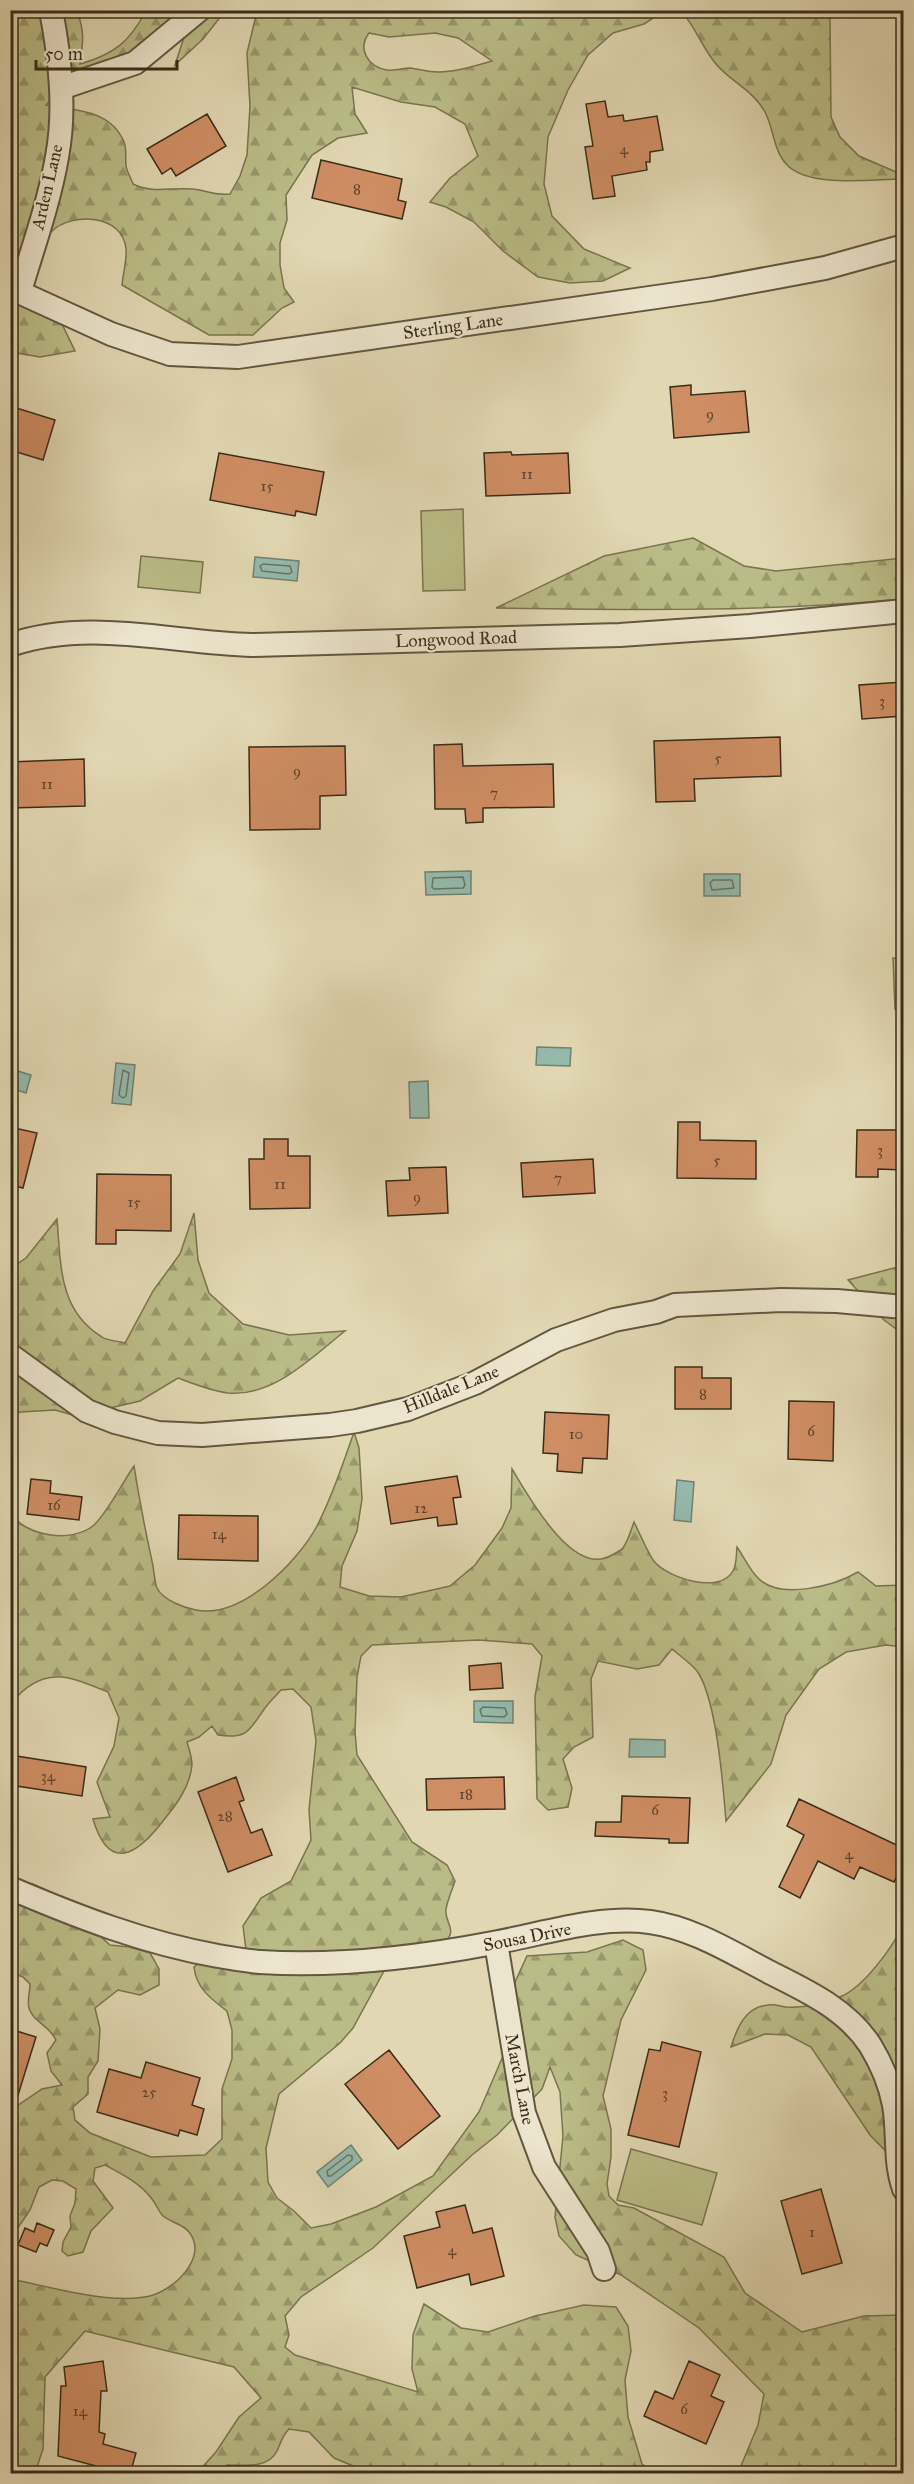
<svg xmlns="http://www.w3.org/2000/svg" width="914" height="2484" font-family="'IM FELL Great Primer',serif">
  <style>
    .green { fill: #babc87; stroke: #7a7450; stroke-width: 1.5 }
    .forest { fill: url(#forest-firs); stroke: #7a7450; stroke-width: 1.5; fill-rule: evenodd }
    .water { fill: #94baac; stroke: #708171; stroke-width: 1.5 }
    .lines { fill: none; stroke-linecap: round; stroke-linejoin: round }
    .shore { stroke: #687362; stroke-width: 1.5 }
    .building { fill: #ce8d63; stroke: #3b2c19; stroke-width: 1.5 }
    .street-casing { stroke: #64573f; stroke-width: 26 }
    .street { stroke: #ece5cd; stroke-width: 22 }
    .labels { text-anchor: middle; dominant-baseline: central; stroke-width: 4.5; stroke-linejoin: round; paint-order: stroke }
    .number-label { font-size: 15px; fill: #60442c }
    .street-label { font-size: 18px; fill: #3b2c19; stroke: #ece5cd }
  </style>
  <defs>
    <pattern id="forest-firs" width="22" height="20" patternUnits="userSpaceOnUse" patternTransform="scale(1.5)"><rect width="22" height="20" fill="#babc87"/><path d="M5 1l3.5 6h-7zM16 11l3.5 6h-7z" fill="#98996e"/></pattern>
  </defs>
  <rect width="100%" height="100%" fill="#e1d7b2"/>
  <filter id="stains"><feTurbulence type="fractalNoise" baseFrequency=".00333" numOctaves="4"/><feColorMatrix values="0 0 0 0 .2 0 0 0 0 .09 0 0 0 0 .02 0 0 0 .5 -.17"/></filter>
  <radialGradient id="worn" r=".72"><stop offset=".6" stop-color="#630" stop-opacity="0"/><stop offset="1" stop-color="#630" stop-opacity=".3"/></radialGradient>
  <!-- green -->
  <path class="green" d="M463 509 465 590 423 591 421 511Z
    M141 556 203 562 200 593 138 587Z
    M893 958H903V1009H895Z
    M631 2149 717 2173 702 2225 617 2200Z"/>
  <!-- forest -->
  <path class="forest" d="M10 11H77C85 32 83 42 80 64 115 54 129 42 146 11H182L128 54 78 72 46 105C75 110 111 110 124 142 127 149 125 158 126 166 127 172 131 178 133 184 154 194 170 187 193 189 208 190 211 196 230 194L240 176 247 155 250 106 247 53 257 11H664L644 24 613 33 588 55 568 90 548 137 544 184 552 216 584 249 630 268 603 281 570 283 538 277 503 251 474 222 446 207 430 202 450 178 478 156 465 124 435 107 401 102 352 87 355 114 367 133 338 138 312 155 286 195 287 220 280 243V265L284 288 294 302 282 308 253 335H209L122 285C123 274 127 260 126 249 123 214 72 212 52 231 37 244 25 262 13 277L59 318 75 351 40 357 11 352ZM369 33 389 37 435 33 458 38 492 61C474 66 456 72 438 72 428 72 419 69 410 68 402 68 394 71 387 70 368 67 357 49 369 33Z
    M184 11H225L203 39 175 65 186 31Z
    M681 11H826L830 19 831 117 840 137 859 156 903 175V179C872 179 812 188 788 166 773 151 774 129 765 112 754 91 730 81 716 64 702 48 696 27 681 11Z
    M693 538 744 566 776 571 903 558V599C768 612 632 610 496 608L604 556Z
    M194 1213 198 1260 209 1293 243 1324 289 1335 345 1331C312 1357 274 1397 228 1393 211 1391 194 1384 178 1378L140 1401 76 1416 55 1410 20 1412 11 1418 10 1269 26 1258 57 1219C61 1264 58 1310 102 1337 108 1341 118 1341 125 1343L153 1291 180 1254Z
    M894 1268H903V1334L884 1320 848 1280Z
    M354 1432 359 1448 362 1499 357 1531 342 1566 340 1587 369 1596 401 1597 450 1586 475 1565 502 1528 511 1508 512 1469C528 1495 573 1579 612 1555 615 1553 621 1551 623 1548 628 1541 631 1530 634 1522 640 1534 646 1549 653 1560 666 1578 720 1595 733 1571 737 1565 736 1554 737 1547 744 1557 750 1571 759 1579 781 1600 834 1586 858 1572L876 1586 903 1585V1647L886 1645 846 1652 819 1669 786 1715 771 1764 726 1821C723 1785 717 1705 699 1674 694 1665 680 1656 672 1649L659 1665 637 1669 598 1661 591 1679 593 1737 574 1747 563 1759 572 1788 568 1807 548 1810 537 1799 535 1697 542 1656 532 1644 478 1640 372 1645 361 1656 357 1677 355 1732 357 1755 412 1842 447 1865 455 1881C452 1890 448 1899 446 1909 444 1924 459 1928 444 1944L396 1949 353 2028 340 2043 279 2094 266 2148 268 2182 277 2198 294 2211 311 2228 331 2224 376 2207 433 2176 479 2112 506 2049 515 1982 527 1956 587 1952 623 1940 643 1950 646 1970 621 2020 603 2096 611 2129V2157L607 2184 609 2196 618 2205 634 2208 724 2257 745 2293 802 2332 864 2316 903 2315V2473H738L758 2425 764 2394 699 2328 621 2275 576 2255 559 2236 555 2217 563 2136 560 2092 550 2067 542 2089 497 2135 472 2155 373 2248 301 2297 285 2316 289 2335 285 2347 295 2355 418 2392 412 2369 413 2335 424 2304 461 2328 488 2332 535 2316 584 2305 616 2307 628 2326 631 2351 625 2380 628 2417 642 2464 655 2473H362L363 2470 334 2458 309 2432 289 2429C282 2436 281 2442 277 2451 268 2469 244 2465 227 2465L225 2473H197L216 2452 239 2417 261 2398 234 2367 85 2331 45 2377 43 2449 37 2467 41 2473H11V2279C51 2287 111 2305 150 2296 174 2290 209 2257 189 2232 183 2224 169 2222 162 2215 158 2210 156 2204 152 2199 140 2183 122 2174 105 2165L95 2168 93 2181 113 2208 91 2231 83 2252 68 2256 62 2251 63 2242 71 2227 70 2216 75 2203 76 2189 63 2181 52 2180 39 2187 30 2210 11 2238V2266V2125L17 2106 42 2089 62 2085 51 2071 47 2053 56 2040C49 2025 33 2022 29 2008 27 2001 30 1991 30 1984L23 1977 11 1973V1932L14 1930 11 1924V1884L15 1881 33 1884 54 1894 110 1945 129 1947 150 1953 159 1969V1985L140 1995 118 1990 95 2008 100 2029 98 2061 88 2077V2094L73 2107 75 2120 90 2133 151 2157 205 2155 222 2139V2089L232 2059V2030L227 2011C211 1999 196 1988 194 1967L205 1958 246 1950 243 1926 261 1898 291 1881 311 1840 309 1810 316 1741 311 1707 293 1689 281 1690C276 1696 269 1702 265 1708 250 1729 248 1740 218 1735L212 1726 199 1737 187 1742C189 1749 192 1757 192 1765 190 1787 176 1805 163 1821 137 1855 109 1873 93 1819L110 1817 97 1782 114 1746 119 1718 108 1692C67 1675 43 1665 11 1703L10 1513C25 1536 72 1544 94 1525 107 1513 123 1482 134 1466 139 1498 145 1529 152 1561 154 1569 154 1580 157 1588 163 1600 184 1608 196 1610 241 1619 297 1563 317 1526 332 1496 343 1464 354 1432Z
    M903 1926V2169L870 2135 811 2047 788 2035 765 2034 731 2047C737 2028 745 2007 768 2005 773 2004 780 2006 786 2007 804 2008 823 2004 840 1997 864 1987 891 1949 903 1926Z"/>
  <!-- water -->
  <path class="water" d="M255 557 299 561 297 581 253 577Z
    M471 871V894L426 895 425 872Z
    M704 874H740V896H704Z
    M537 1047 571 1048 570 1066 536 1065Z
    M116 1063 135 1065 131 1105 112 1103Z
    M11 1069 31 1075 26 1093 11 1088Z
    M428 1081 429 1118H410L409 1082Z
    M677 1480 694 1482 691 1522 674 1520Z
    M474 1701H513V1723L474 1722Z
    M630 1739 665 1740V1757H629Z
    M351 2145 362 2160 328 2187 317 2172Z"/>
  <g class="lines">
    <!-- shore -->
    <path class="shore" d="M263 564 290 566 292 572 289 574 262 571 260 566Z
      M463 877 465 885 463 888 434 889 432 887 433 878Z
      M713 880H732L734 888 712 890 710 883Z
      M123 1070 129 1073 126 1096 123 1098 119 1095Z
      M483 1707 505 1708 507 1714 504 1717 482 1716 480 1710Z
      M348 2155 352 2156V2160L331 2176H328L327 2171Z"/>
  </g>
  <!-- building -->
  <path class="building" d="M605 101 608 117 623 115 624 121H626L657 116 663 150 650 152V162H646L647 170 612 176 615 196 593 199 585 147 593 146 586 104Z
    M207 114 226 146 176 176 171 168 162 174 147 149Z
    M321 160 402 179 398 200 406 202 402 219 312 198Z
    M691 385V395L745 391 749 432 674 438 670 387Z
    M10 406 55 420 43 460 10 450Z
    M511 452 512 455 568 453 570 493 486 496 484 453Z
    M219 453 324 472 316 515 296 511 295 516 210 500Z
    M903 682V716L862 719 859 685Z
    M780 737 781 776 694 779 695 801 656 802 654 741Z
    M462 744 463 766 553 764 554 807 483 808V822L466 823 465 809H435L434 745Z
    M345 746 346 795 320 796V829L250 830 249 747Z
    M84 759 85 806 10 808V762Z
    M678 1122H700V1140L756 1141V1179L677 1178Z
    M10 1127 37 1133 23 1188 10 1185Z
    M857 1130H903V1170L878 1169V1177H856Z
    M264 1139H288V1156H310V1208L250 1209 249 1159H264Z
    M593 1159 595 1193 523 1197 521 1163Z
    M446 1167 448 1213 388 1216 386 1181 410 1180 409 1168Z
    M97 1174 171 1175V1231L116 1230V1244H96Z
    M675 1367H702V1378H731V1409H675Z
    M789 1401 834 1402 833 1461 788 1459Z
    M545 1412 609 1415 607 1459 583 1458 582 1473 557 1471 558 1454 543 1453Z
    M457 1476 461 1497 453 1498 457 1524 438 1526 437 1517 391 1524 385 1487Z
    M31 1479 51 1481 50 1493 82 1497 79 1520 27 1514Z
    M179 1515 258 1516V1561L178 1559Z
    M501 1663 503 1688 470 1690 469 1666Z
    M10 1755 86 1767 82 1796 10 1785Z
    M236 1777 244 1800 239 1802 251 1833 262 1829 272 1855 228 1872 198 1792Z
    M504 1777 505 1809 427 1810 426 1779Z
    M622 1796 690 1798 688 1843H669V1839L595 1836 596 1822H621Z
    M799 1799 903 1848V1863L894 1882 860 1867 854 1879 818 1861 800 1898 779 1887 804 1835 787 1826Z
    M10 2029 36 2037 14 2108 10 2107Z
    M662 2042 701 2052 679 2147 628 2135 649 2049 660 2051Z
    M389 2050 440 2116 398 2149 345 2084Z
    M146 2062 200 2078 192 2105 204 2109 197 2135 180 2130 178 2136 97 2112 109 2069 141 2078Z
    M821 2189 842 2263 802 2274 781 2201Z
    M465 2205 473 2233 492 2228 504 2276 471 2285 469 2274 417 2288 404 2236 440 2227 436 2212Z
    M37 2223 54 2230 47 2246 40 2243 36 2252 18 2245 25 2228 34 2232Z
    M103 2361 107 2391H101L99 2432 105 2434 103 2444 136 2453 130 2474H104L94 2471 96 2466 58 2456 61 2386H66L64 2367Z
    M689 2361 720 2375 711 2396 724 2402 706 2444 644 2416 655 2391 673 2399Z"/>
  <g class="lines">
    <!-- street casing -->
    <g class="street-casing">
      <path id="street" d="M61 88 135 63 199 10
        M10 288 111 334 170 354 238 357 712 289 825 268 904 246
        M20 291C33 247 49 203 57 157 66 109 60 58 51 10
        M10 645C88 618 172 643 252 645L620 635 750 626 904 611
        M10 1355 87 1411 115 1422 158 1433 202 1435 330 1425 357 1421 408 1409 475 1383 556 1340 614 1320 656 1312 675 1305 781 1300 837 1301 904 1307
        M10 1888C78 1917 145 1943 218 1956 231 1958 246 1961 260 1962 338 1967 415 1958 493 1943 543 1934 599 1915 650 1922 694 1928 734 1954 773 1974 809 1992 847 2010 870 2045 881 2063 890 2084 894 2105 899 2133 894 2161 904 2189
        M496 1943 524 2113 544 2167 598 2251 604 2269"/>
    </g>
    <!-- street -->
    <use href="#street" class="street"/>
  </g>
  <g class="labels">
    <!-- number labels -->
    <g class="number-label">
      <text x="624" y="149">4</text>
      <text x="357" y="189">8</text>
      <text x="710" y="414">9</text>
      <text x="527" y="474">11</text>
      <text x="267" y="486">15</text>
      <text x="882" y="701">3</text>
      <text x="718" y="758">5</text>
      <text x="297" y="771">9</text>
      <text x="47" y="784">11</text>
      <text x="494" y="793">7</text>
      <text x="880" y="1150">3</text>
      <text x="717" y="1160">5</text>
      <text x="558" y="1178">7</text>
      <text x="280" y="1184">11</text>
      <text x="417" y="1197">9</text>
      <text x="134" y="1202">15</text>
      <text x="703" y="1394">8</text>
      <text x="811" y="1431">6</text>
      <text x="576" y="1434">10</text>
      <text x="54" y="1505">16</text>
      <text x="421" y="1508">12</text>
      <text x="219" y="1534">14</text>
      <text x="48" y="1776">34</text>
      <text x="466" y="1794">18</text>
      <text x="655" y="1810">6</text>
      <text x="225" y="1816">28</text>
      <text x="849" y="1854">4</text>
      <text x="149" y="2092">25</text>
      <text x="665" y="2093">3</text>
      <text x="812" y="2232">1</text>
      <text x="452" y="2250">4</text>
      <text x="684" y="2409">6</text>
      <text x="80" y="2411">14</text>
    </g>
    <!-- street labels -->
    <g class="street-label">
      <text transform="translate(47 187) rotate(-77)">Arden Lane</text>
      <text transform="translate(453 326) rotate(-8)">Sterling Lane</text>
      <text transform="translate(456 639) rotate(-2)">Longwood Road</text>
      <text transform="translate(451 1389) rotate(-22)">Hilldale Lane</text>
      <text transform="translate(527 1937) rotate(-11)">Sousa Drive</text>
      <text transform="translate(520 2079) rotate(79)">March Lane</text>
    </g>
  </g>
  <!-- margin -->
  <rect width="914" height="2484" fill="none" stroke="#e1d7b2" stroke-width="36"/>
  <rect x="12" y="12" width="890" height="2460" fill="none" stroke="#3b2c19" stroke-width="3"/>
  <rect x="18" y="18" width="878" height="2448" fill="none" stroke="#3b2c19" stroke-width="1.5"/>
  <!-- scale -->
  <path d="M36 60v9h141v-9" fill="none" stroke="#3b2c19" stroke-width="3"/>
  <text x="45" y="60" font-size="18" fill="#3b2c19" stroke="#ece5cd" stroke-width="4.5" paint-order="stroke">50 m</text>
  <rect width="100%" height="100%" filter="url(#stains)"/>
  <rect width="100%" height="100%" fill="url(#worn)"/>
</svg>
